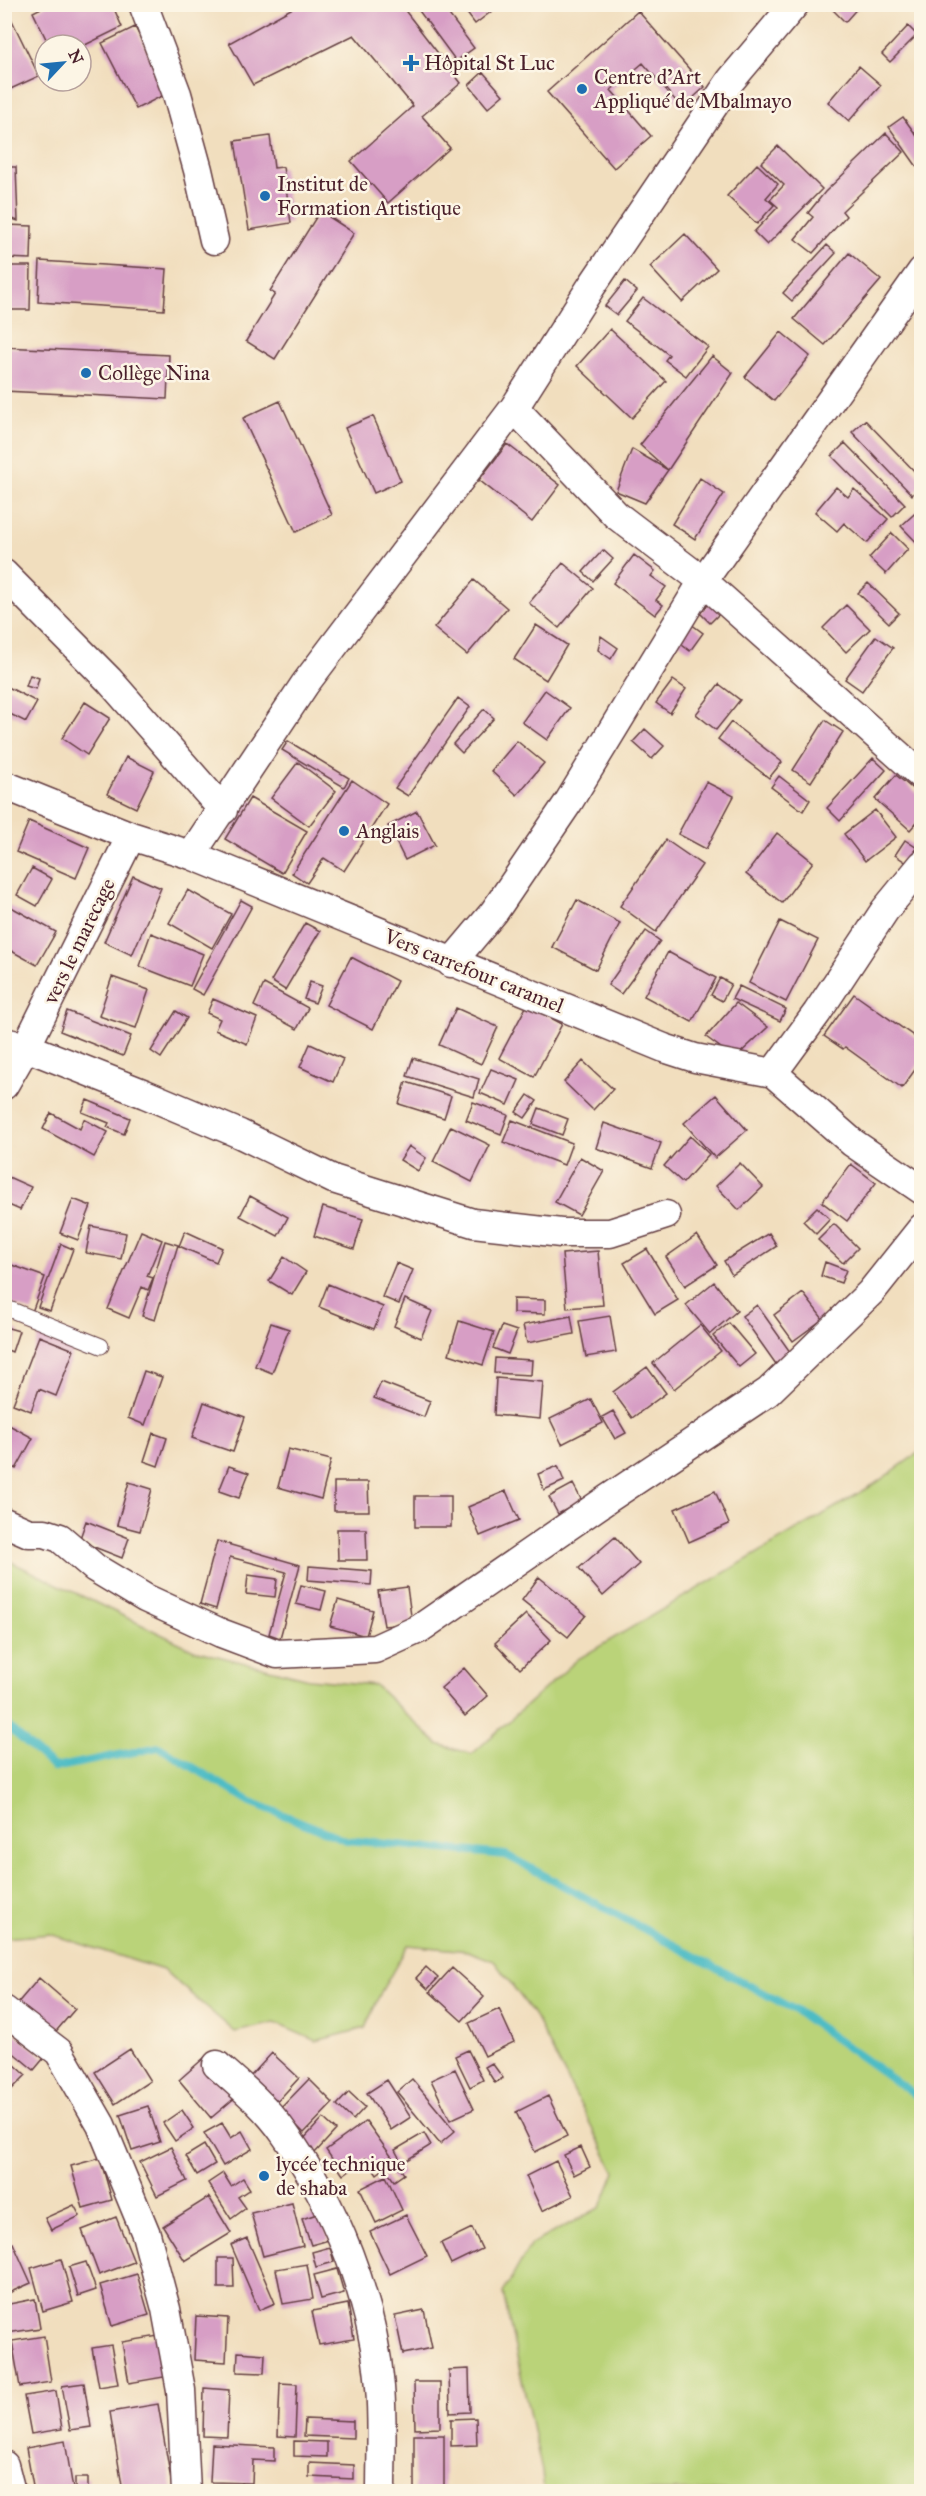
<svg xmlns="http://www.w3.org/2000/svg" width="926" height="2496" font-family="'IM FELL Great Primer',serif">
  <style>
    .green { fill: #bad379; stroke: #827952; stroke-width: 1.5 }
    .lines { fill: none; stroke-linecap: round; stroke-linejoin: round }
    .stream { stroke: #4ebcc5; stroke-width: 8 }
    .building { fill: #d79ec5 }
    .service-casing { stroke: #633c41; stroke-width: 17 }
    .minor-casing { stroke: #633c41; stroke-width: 31 }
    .service { stroke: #fff; stroke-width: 15 }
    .minor { stroke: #fff; stroke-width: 28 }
    .poi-dot { fill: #1f6fb2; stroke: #fcf5e5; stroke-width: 2 }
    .labels { text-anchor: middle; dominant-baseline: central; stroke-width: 5; stroke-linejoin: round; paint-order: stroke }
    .poi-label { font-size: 21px; fill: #4a1f2b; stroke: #fcf5e5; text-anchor: start }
    .street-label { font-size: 21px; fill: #4a1f2b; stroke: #fcf5e5 }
  </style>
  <rect width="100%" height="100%" fill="#fcf5e5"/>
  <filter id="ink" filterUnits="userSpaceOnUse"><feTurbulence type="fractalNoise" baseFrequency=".0167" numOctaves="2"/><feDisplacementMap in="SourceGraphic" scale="12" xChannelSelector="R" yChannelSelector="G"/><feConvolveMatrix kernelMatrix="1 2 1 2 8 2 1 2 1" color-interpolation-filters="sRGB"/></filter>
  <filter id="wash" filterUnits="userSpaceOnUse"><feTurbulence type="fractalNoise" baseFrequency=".008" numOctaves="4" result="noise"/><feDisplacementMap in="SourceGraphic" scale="24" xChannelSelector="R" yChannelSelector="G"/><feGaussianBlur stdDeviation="1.35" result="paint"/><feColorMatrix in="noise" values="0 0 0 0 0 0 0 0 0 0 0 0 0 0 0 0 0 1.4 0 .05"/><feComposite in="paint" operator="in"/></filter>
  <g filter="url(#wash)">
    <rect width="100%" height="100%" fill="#f1debe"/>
    <!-- green -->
    <path class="green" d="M921 1451V2491H544L542 2471 503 2293 531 2244 601 2207 615 2172 533 2013 494 1961 468 1951 408 1945 381 1992 365 2028 316 2041 275 2023 235 2032 163 1970 50 1934 5 1938V1559L194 1650 309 1679 375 1685 438 1744 472 1754 578 1659 873 1485Z"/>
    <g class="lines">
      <!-- stream -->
      <path class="stream" d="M4 1723 54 1768 159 1747 251 1802 346 1840 506 1855 795 2010 922 2100"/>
    </g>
    <g id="blocks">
      <!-- building -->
      <path class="building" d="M4 4 39 76 4 92Z
        M49 4H112L122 27 81 47V45H49L33 12Z
        M300 4H400L461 83 422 116 450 148 388 203 351 161 413 106 354 35 253 85 229 43Z
        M414 4H441L474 48 456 61Z
        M460 4H501L475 24Z
        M832 4H861L845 22 830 7Z
        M638 11 705 87 682 108 643 63 611 90 651 136 614 168 547 92Z
        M908 26 917 35 890 62 882 54Z
        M135 27 168 93 136 109 102 43Z
        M859 66 881 85 849 121 828 102Z
        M483 72 503 95 488 108 469 85Z
        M903 117 922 143 920 171 889 127Z
        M886 133 904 152 842 211 846 216 813 253 795 239 813 217 808 213 825 192Z
        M270 136 274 168 283 167 291 223 249 230 235 141Z
        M778 146 822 189 767 245 754 232 778 207 770 200 784 185 761 163Z
        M757 164 778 184 766 198 774 205 757 224 727 196Z
        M4 167H16L18 221 4 216Z
        M320 211 354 233 275 359 246 341 275 294 270 291Z
        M7 225 32 226 31 259 5 258Z
        M685 234 717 269 682 302 650 267Z
        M827 245 836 253 792 301 783 293Z
        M849 253 881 280 825 345 794 319Z
        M40 261 167 269 164 310 38 302Z
        M4 266H31L30 310H4Z
        M625 281 637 291 617 315 605 306Z
        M643 298 708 347 686 376 665 360 669 355 625 321Z
        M610 329 666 381 632 418 577 366Z
        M781 332 810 356 774 401 745 377Z
        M4 347 169 355 167 399 4 391Z
        M712 356 733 373 668 470 640 445Z
        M280 401 332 515 296 532 243 418Z
        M373 416 401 481 374 493 345 428Z
        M865 420 922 479V485L912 495 852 432Z
        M845 443 905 504 892 517 832 456Z
        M507 444 560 485 532 522 479 480Z
        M632 449 668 470 645 503 616 491Z
        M700 478 724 494 695 539 672 524Z
        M836 487 848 497 854 489 888 519 867 543 844 523 837 531 815 512Z
        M922 507V548L901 526Z
        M892 533 908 549 886 574 869 558Z
        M603 550 613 559 593 581 583 572Z
        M634 555 655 571 651 576 666 587 656 600 663 605 655 615 613 583Z
        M563 563 593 588 559 628 529 603Z
        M474 580 507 608 467 655 434 628Z
        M868 583 899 613 889 623 858 593Z
        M711 602 721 612 710 623 700 613Z
        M846 605 870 629 846 652 823 628Z
        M691 624 703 633 690 651 678 642Z
        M536 625 567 645 546 680 514 659Z
        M601 636 618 648 611 659 598 650Z
        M876 636 893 648 862 691 845 679Z
        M30 675 39 678 36 689 26 686Z
        M673 680 686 689 670 713 656 703Z
        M719 684 740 700 716 730 696 714Z
        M8 687 37 702 26 722 4 711V693Z
        M545 690 570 708 547 740 522 722Z
        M458 698 470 707 408 796 395 788Z
        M85 702 110 718 87 755 62 738Z
        M484 709 494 718 462 753 453 744Z
        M825 720 843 732 811 782 793 770Z
        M731 722 782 762 769 778 718 739Z
        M645 729 664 746 652 759 633 742Z
        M288 741 349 778 344 787 282 750Z
        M517 741 544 763 517 795 491 771Z
        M126 757 154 771 136 808 107 794Z
        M873 758 886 770 840 821 827 808Z
        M298 762 336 791 309 826 271 798Z
        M896 775 922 797V816L910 830 875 799Z
        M779 776 810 800 803 811 771 787Z
        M352 780 387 804 344 871 324 858 307 883 292 873Z
        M706 782 734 796 706 849 678 834Z
        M250 798 307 831 282 873 225 839Z
        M875 810 896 837 865 861 844 834Z
        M417 811 435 845 405 860 388 826Z
        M29 821 89 848 76 878 16 852Z
        M777 833 813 862 782 903 746 874Z
        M666 840 702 865 656 932 620 906Z
        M905 840 917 848 907 863 895 855Z
        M32 868 52 879 37 906 17 895Z
        M133 876 161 888 132 955 104 942Z
        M188 890 231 914 212 948 169 923Z
        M241 900 252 906 203 995 192 989Z
        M577 900 620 923 596 970 552 947Z
        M4 903 56 932 37 965 4 947Z
        M780 921 818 940 786 1002 749 983Z
        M305 923 320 931 285 990 271 981Z
        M646 931 660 941 621 994 608 985Z
        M151 933 203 954 190 986 139 966Z
        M668 952 716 978 692 1022 644 996Z
        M351 957 397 981 373 1029 326 1005Z
        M112 977 149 990 136 1028 99 1016Z
        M720 978 731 984 722 1001 711 995Z
        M310 982 322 986 315 1003 304 999Z
        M264 984 308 1008 297 1029 254 1006Z
        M739 986 786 1009 780 1021 732 999Z
        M854 994 922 1042V1060L902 1088 845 1047 843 1049 824 1036Z
        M213 999 257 1018 247 1044 215 1030 220 1019 207 1013Z
        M736 1003 768 1027 735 1058 706 1037Z
        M527 1005 562 1024 534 1077 499 1058Z
        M456 1008 498 1027 481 1064 439 1045Z
        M67 1011 131 1036 123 1056 60 1031Z
        M176 1011 187 1018 161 1058 151 1051Z
        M310 1044 343 1059 333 1082 300 1067Z
        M413 1058 479 1079 474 1097 407 1076Z
        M583 1061 613 1089 593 1110 564 1082Z
        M491 1069 519 1080 508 1105 480 1093Z
        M406 1082 451 1096 444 1118 399 1104Z
        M528 1095 537 1101 525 1118 516 1112Z
        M716 1095 747 1130 715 1158 684 1123Z
        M87 1100 130 1118 124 1134 107 1127 109 1123 82 1112Z
        M473 1102 508 1115 501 1134 466 1120Z
        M539 1108 568 1119 562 1135 533 1124Z
        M51 1113 80 1129 84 1119 108 1132 94 1157 43 1129Z
        M512 1120 572 1143 564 1165 503 1142Z
        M604 1123 661 1143 652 1168 596 1148Z
        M451 1126 490 1145 472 1182 433 1162Z
        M690 1136 709 1154 683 1183 664 1166Z
        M409 1146 426 1158 418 1171 400 1160Z
        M580 1157 604 1171 579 1215 555 1202Z
        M740 1163 763 1187 739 1210 716 1186Z
        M851 1164 876 1183 847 1221 822 1202Z
        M4 1175 31 1187 20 1210 4 1203Z
        M250 1196 288 1217 278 1236 240 1216Z
        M73 1199 91 1206 78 1240 60 1233Z
        M323 1207 363 1219 354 1249 314 1236Z
        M817 1207 830 1219 816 1234 803 1221Z
        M834 1224 858 1248 843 1263 818 1240Z
        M91 1226 126 1233 121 1259 86 1253Z
        M141 1231 162 1240 147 1276 153 1278 148 1290 142 1287 129 1318 108 1309Z
        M185 1231 222 1248 216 1262 179 1246Z
        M769 1233 777 1246 732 1275 724 1261Z
        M697 1235 717 1265 685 1286 666 1257Z
        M165 1241 178 1245 155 1320 142 1316Z
        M61 1244 73 1249 50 1311 38 1307Z
        M647 1249 678 1300 655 1314 624 1263Z
        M598 1251 603 1305 567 1308 562 1254Z
        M284 1257 306 1272 292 1295 269 1281Z
        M825 1262 846 1270 841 1283 821 1276Z
        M396 1263 413 1270 399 1304 382 1297Z
        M9 1264 45 1277 32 1312 4 1301V1276Z
        M714 1282 737 1311 710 1334 686 1305Z
        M328 1284 383 1307 374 1329 319 1307Z
        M803 1293 823 1319 793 1341 774 1315Z
        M405 1299 432 1311 421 1338 394 1326Z
        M513 1299 545 1300V1314L513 1313Z
        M757 1305 793 1356 778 1367 742 1316Z
        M571 1316 574 1334 527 1343 523 1325Z
        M610 1316 616 1352 586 1357 579 1321Z
        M459 1321 494 1332 483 1365 449 1354Z
        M271 1323 289 1329 272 1373 255 1366Z
        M729 1323 755 1354 739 1367 713 1336Z
        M700 1325 721 1351 674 1389 653 1363Z
        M502 1326 517 1331 508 1354 493 1348Z
        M5 1327 19 1331 12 1352 5 1349Z
        M39 1336 74 1350 56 1396 39 1389 31 1411 13 1404Z
        M495 1358 532 1360 531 1375 494 1373Z
        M647 1367 666 1393 632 1418 613 1392Z
        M144 1371 162 1377 145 1425 128 1418Z
        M496 1378 543 1382 540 1419 494 1415Z
        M381 1382 430 1401 424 1417 374 1398Z
        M591 1399 603 1423 562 1444 550 1419Z
        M204 1402 245 1417 233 1452 192 1438Z
        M613 1411 626 1433 615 1439 602 1417Z
        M9 1425 33 1438 16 1469 4 1463V1433Z
        M153 1433 167 1438 158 1466 144 1461Z
        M288 1449 331 1460 321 1499 278 1487Z
        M229 1466 249 1473 239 1498 219 1491Z
        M558 1466 564 1481 544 1490 538 1474Z
        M129 1482 152 1489 140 1531 117 1525Z
        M334 1482H368L369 1511H334Z
        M573 1484 582 1501 558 1514 549 1497Z
        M506 1491 519 1520 480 1536 468 1507Z
        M715 1491 729 1524 689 1542 675 1509Z
        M415 1496H451V1527H415Z
        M86 1521 129 1538 122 1558 79 1541Z
        M337 1529H366L367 1560H338Z
        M615 1537 639 1564 603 1596 579 1568Z
        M217 1541 300 1565 280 1638 269 1634 286 1572 230 1557 216 1609 200 1604Z
        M309 1566 372 1571 371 1585 308 1580Z
        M248 1575 277 1579 275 1597 246 1594Z
        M539 1577 586 1615 568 1637 522 1600Z
        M301 1585 326 1591 321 1610 296 1604Z
        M407 1587 412 1623 384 1626 378 1591Z
        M338 1600 373 1610 366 1636 330 1626Z
        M526 1614 551 1640 520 1669 495 1643Z
        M464 1668 488 1696 465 1716 441 1688Z
        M426 1967 438 1978 428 1989 416 1978Z
        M452 1968 484 1997 462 2021 430 1992Z
        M39 1978 75 2009 52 2036 16 2005Z
        M499 2009 514 2042 485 2056 469 2023Z
        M4 2025 44 2058 34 2070 4 2045Z
        M130 2049 150 2081 115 2104 95 2072Z
        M468 2050 483 2080 470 2087 455 2056Z
        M272 2053 299 2078 275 2104 248 2079Z
        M4 2055 26 2075 7 2094 4 2092Z
        M205 2057 237 2096 211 2118 179 2080Z
        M492 2063 503 2078 495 2083 485 2067Z
        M455 2069 474 2109 450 2120 431 2080Z
        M309 2079 333 2103 304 2133 280 2109Z
        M412 2079 455 2131 440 2144 397 2092Z
        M387 2080 411 2117 391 2130 367 2093Z
        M349 2092 365 2107 353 2120 337 2105Z
        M548 2096 567 2136 535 2152 516 2112Z
        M148 2106 160 2142 132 2151 120 2115Z
        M182 2110 194 2128 175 2141 163 2123Z
        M323 2118 336 2130 314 2154 301 2142Z
        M366 2121 404 2174 394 2181 385 2168 377 2174 366 2158 343 2175 326 2150Z
        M222 2123 231 2138 242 2131 252 2149 223 2166 204 2133Z
        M424 2133 431 2145 402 2163 395 2150Z
        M204 2145 215 2164 197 2175 186 2156Z
        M171 2147 187 2181 157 2196 140 2162Z
        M581 2147 590 2167 574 2175 564 2155Z
        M100 2158 112 2200 83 2208 71 2166Z
        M556 2161 573 2196 542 2211 526 2176Z
        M223 2173 231 2186 243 2178 250 2189 238 2197 246 2208 231 2219 208 2183Z
        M386 2176 402 2210 376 2223 360 2189Z
        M209 2197 231 2233 185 2261 163 2226Z
        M292 2203 303 2246 263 2256 251 2213Z
        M74 2205 80 2216 51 2230 45 2218Z
        M320 2213 329 2240 311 2245 302 2219Z
        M406 2215 427 2256 390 2274 370 2232Z
        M116 2217 134 2262 99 2275 82 2230Z
        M472 2228 482 2249 451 2264 441 2243Z
        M247 2238 275 2303 259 2310 231 2245Z
        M13 2243 31 2283 4 2295V2246Z
        M330 2247 334 2262 316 2267 312 2252Z
        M218 2258H233L234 2288H218Z
        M61 2259 73 2302 43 2311 31 2268Z
        M86 2262 96 2290 78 2296 69 2267Z
        M307 2264 313 2299 283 2304 276 2269Z
        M337 2269 344 2293 321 2299 314 2275Z
        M137 2274 149 2315 112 2326 100 2285Z
        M35 2299 40 2328 7 2333 4 2305Z
        M348 2304 354 2339 319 2345 312 2311Z
        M424 2310 432 2348 403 2354 395 2316Z
        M196 2316 228 2318 226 2362 194 2360Z
        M44 2336 51 2382 20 2387 12 2341Z
        M158 2336 164 2377 129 2383 122 2342Z
        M111 2345 118 2384 99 2387 92 2348Z
        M238 2352 265 2354 264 2373 237 2372Z
        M469 2369 470 2412 450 2413 449 2370Z
        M414 2382H440V2428L415 2429Z
        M84 2383 91 2427 70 2430 62 2386Z
        M280 2383 297 2384 295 2437 278 2436Z
        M204 2388 229 2390 227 2437 203 2436Z
        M56 2391 62 2429 31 2434 24 2396Z
        M158 2404 173 2492H123L110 2412Z
        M476 2418 477 2445 451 2446V2419Z
        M305 2419 353 2421V2438L304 2436Z
        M414 2435H444V2491H414Z
        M65 2441 73 2489 34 2492 26 2448Z
        M294 2441 327 2442V2457L294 2456Z
        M212 2444 274 2447V2461L253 2460 252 2483 210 2482Z
        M309 2463 354 2465V2479L309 2477Z
        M75 2478H88V2492H75Z"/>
    </g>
  </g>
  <g filter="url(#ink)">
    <use href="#blocks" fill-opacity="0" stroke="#633c41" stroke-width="1.5"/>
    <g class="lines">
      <!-- service casing -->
      <g class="service-casing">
        <path id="service" d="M4 1307 101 1346"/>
      </g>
      <!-- minor casing -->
      <g class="minor-casing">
        <path id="minor" d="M143 4 177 94 198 170 214 240
          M514 408 616 515 703 581 922 776
          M4 574 109 680 223 810
          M4 785 131 836 191 855 664 1048 695 1058 773 1073 853 1143 922 1190
          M191 855 305 684 514 408 591 287 731 80 795 4
          M451 963 494 912 568 803 703 581 922 271
          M4 1042 26 1047 145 1094 240 1134 333 1179 473 1223 561 1233H610L666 1215
          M773 1073 817 1013 885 910 922 865
          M4 1085 26 1047 131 836
          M4 1522 29 1533H45L60 1538 95 1568 145 1598 221 1633 277 1654 375 1649 419 1629 609 1498 768 1392 871 1292 922 1228
          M4 2010 59 2052 101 2125 146 2234 166 2309 181 2390 186 2492
          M217 2065C241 2086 266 2107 284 2133 335 2204 373 2299 380 2387 383 2421 381 2457 381 2492
          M4 2465 11 2492"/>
      </g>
      <!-- service -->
      <use href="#service" class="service"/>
      <!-- minor -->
      <use href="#minor" class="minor"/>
    </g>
  </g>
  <!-- markers -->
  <g class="poi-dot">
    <path d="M408 54h6v6h6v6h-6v6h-6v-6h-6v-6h6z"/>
    <circle cx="582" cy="89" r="6"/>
    <circle cx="265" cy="196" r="6"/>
    <circle cx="86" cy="373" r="6"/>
    <circle cx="344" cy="831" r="6"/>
    <circle cx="264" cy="2176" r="6"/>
  </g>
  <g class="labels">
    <!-- poi labels -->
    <g class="poi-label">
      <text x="424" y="63">Hôpital St Luc</text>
      <text x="594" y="77">Centre d'Art<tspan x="594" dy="24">Appliqué de Mbalmayo</tspan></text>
      <text x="277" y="184">Institut de<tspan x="277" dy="24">Formation Artistique</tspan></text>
      <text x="98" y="373">Collège Nina</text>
      <text x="356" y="831">Anglais</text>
      <text x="276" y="2164">lycée technique<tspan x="276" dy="24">de shaba</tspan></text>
    </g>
    <!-- street labels -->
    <g class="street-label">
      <text transform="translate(79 941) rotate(-64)">vers le marecage</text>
      <text transform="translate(474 971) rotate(22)">Vers carrefour caramel</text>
    </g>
  </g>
  <!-- margin -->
  <rect width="926" height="2496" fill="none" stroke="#fcf5e5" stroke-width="24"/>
  <!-- north arrow -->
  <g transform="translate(63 63) rotate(64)"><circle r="28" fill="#fcf5e5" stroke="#b59f9b" stroke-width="1.5"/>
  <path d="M0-4.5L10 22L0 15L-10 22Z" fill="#1f6fb2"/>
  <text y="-9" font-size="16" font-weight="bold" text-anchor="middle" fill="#4a1f2b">N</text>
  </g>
</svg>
